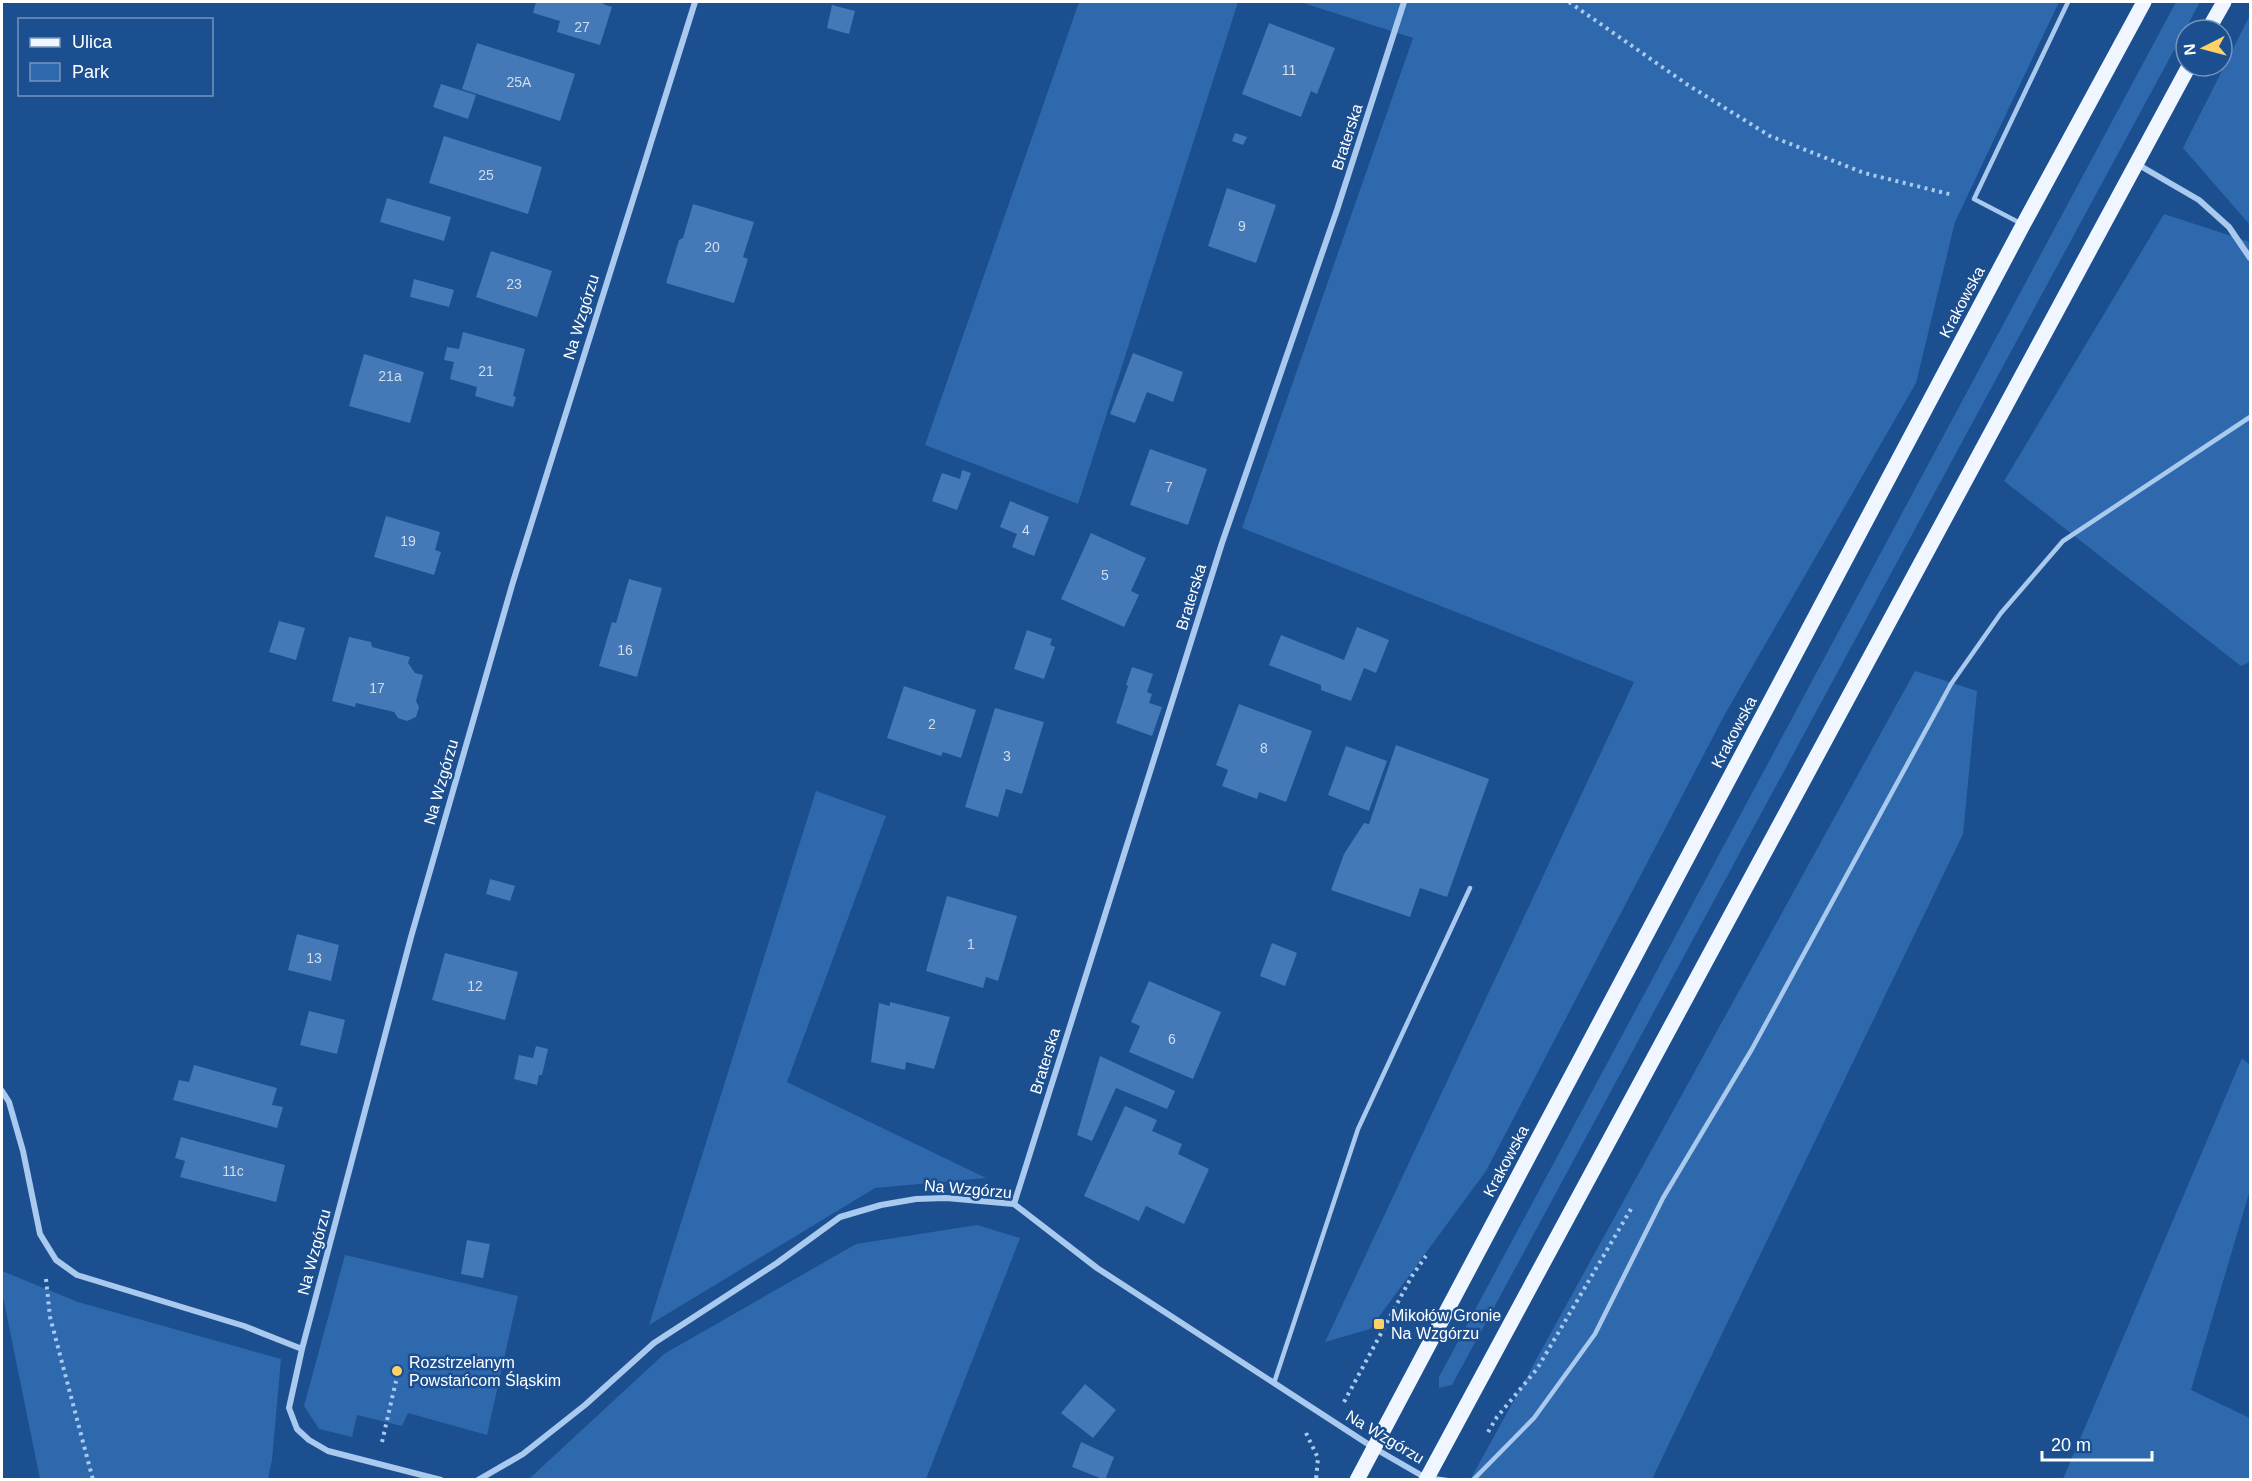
<svg xmlns="http://www.w3.org/2000/svg" width="2252" height="1481" font-family="Helvetica,sans-serif">
  <style>
    .green { fill: #2e69ad }
    .building { fill: #4478b7 }
    .lines { fill: none; stroke-linecap: round; stroke-linejoin: round }
    .path { stroke: #a9c9ee; stroke-width: 4; stroke-dasharray: 3 4.5; stroke-linecap: butt }
    .lane { stroke: #a9c9ee; stroke-width: 4.5 }
    .street { stroke: #a9c9ee; stroke-width: 6 }
    .primary { stroke: #f0f6ff; stroke-width: 15 }
    .poi-dot { fill: #ffd166; stroke: #1b4f8f; stroke-width: 2 }
    .labels { text-anchor: middle; dominant-baseline: central; stroke-width: 5; stroke-linejoin: round; paint-order: stroke }
    .number-label { font-size: 14px; fill: #d0dded }
    .street-label { font-size: 16px; fill: #fff; stroke: #1b4f8f }
    .poi-label { font-size: 16px; fill: #fff; stroke: #1b4f8f; text-anchor: start }
  </style>
  <rect width="100%" height="100%" fill="#1b4f8f"/>
  <!-- green -->
  <path class="green" d="M1079 2H1238L1078 504 925 445Z
    M1300 2H2059L1955 222 1916 383 1725 714 1486 1171 1370 1329 1325 1342 1634 682 1242 528 1413 38Z
    M2176 2H2200L1452 1385 1439 1388V1377Z
    M2250 15V225L2183 148Z
    M2164 214 2250 242V662L2241 666 2004 481Z
    M1915 671 1977 691 1963 834 1652 1479 1470 1480Z
    M816 791 886 816 787 1082 986 1178 875 1188 649 1325Z
    M2242 1058 2250 1065V1190L2191 1390 2250 1418V1479H2063Z
    M977 1225 1020 1238 926 1479H529L664 1354 856 1244Z
    M345 1255 518 1296 487 1435 408 1413 402 1426 357 1415 352 1437 319 1429 304 1406Z
    M2 1271 78 1302 281 1359 272 1460 268 1479H40L2 1292Z"/>
  <!-- building -->
  <path class="building" d="M536 2H604L603 4 612 7 600 45 557 32 560 21 533 13Z
    M832 5 855 11 849 34 827 28Z
    M1269 23 1335 48 1317 94 1311 91 1301 117 1242 94Z
    M477 43 575 74 560 121 462 89Z
    M441 84 476 95 468 119 433 107Z
    M1235 133 1247 137 1243 145 1232 141Z
    M444 136 542 167 528 214 429 183Z
    M1227 188 1276 205 1256 263 1208 246Z
    M387 198 451 217 444 241 380 222Z
    M693 204 754 222 743 257 748 259 734 303 666 283 679 240 683 238Z
    M491 251 552 271 537 317 476 297Z
    M414 279 454 290 449 307 410 297Z
    M463 332 525 349 513 396 516 397 513 407 475 396 477 387 450 379 454 362 444 360 447 347 459 349Z
    M1133 353 1183 372 1173 402 1147 392 1135 423 1110 414Z
    M364 354 424 372 410 423 349 406Z
    M1150 449 1207 469 1188 525 1130 505Z
    M962 470 971 473 957 510 932 501 942 473 960 479Z
    M1010 501 1049 517 1034 556 1012 547 1017 534 1000 527Z
    M386 516 440 532 435 550 441 552 434 575 374 557Z
    M1091 533 1146 558 1131 591 1139 595 1124 627 1061 599Z
    M629 579 662 588 637 677 599 666 612 622 616 623Z
    M279 621 305 628 296 660 269 652Z
    M1357 627 1389 640 1376 673 1364 668 1351 701 1321 690V685L1269 665 1281 635 1344 660Z
    M1027 630 1052 639 1050 645 1055 647 1044 679 1014 669Z
    M349 637 371 642 372 647 410 657 408 663 415 673 423 675 416 701 419 707 416 717 407 721 398 718 394 712 356 703 355 707 332 701Z
    M1132 667 1153 674 1147 692 1152 694 1149 703 1162 707 1152 736 1116 723 1128 686 1126 685Z
    M904 686 976 710 961 758 943 752 941 756 887 738Z
    M1239 704 1312 731 1286 802 1259 792 1257 799 1222 786 1228 770 1216 765Z
    M995 708 1044 722 1022 794 1006 789 998 817 965 807Z
    M1396 745 1489 779 1447 897 1420 888 1410 917 1331 890 1344 854 1364 823 1369 824Z
    M1346 746 1387 761 1369 811 1328 795Z
    M490 879 515 886 510 901 486 894Z
    M947 896 1017 916 998 981 986 977 983 988 926 971Z
    M297 934 339 945 331 981 288 970Z
    M1272 943 1297 953 1285 986 1260 976Z
    M445 953 518 972 505 1020 432 1000Z
    M1149 981 1221 1012 1193 1079 1129 1052 1140 1026 1131 1022Z
    M890 1002 950 1017 934 1069 906 1062 905 1070 871 1062 879 1003 890 1006Z
    M309 1011 345 1020 337 1054 300 1045Z
    M536 1046 548 1049 542 1075H539L537 1085 514 1079 519 1055 533 1058Z
    M1100 1056 1175 1091 1167 1109 1116 1088 1092 1141 1077 1135Z
    M194 1065 277 1088 272 1105 283 1107 277 1128 173 1100 179 1080 189 1082Z
    M1125 1106 1157 1120 1152 1131 1182 1144 1178 1154 1209 1169 1184 1224 1146 1206 1139 1221 1084 1196Z
    M181 1137 285 1165 276 1202 180 1177 185 1161 175 1158Z
    M467 1240 490 1244 483 1278 461 1274Z
    M1085 1384 1116 1410 1093 1438 1061 1413Z
    M1081 1442 1114 1457 1105 1480 1072 1467Z"/>
  <g class="lines">
    <!-- path -->
    <path class="path" d="M1569 2 1688 85 1770 136 1864 173 1953 195
      M46 1279 50 1317 93 1480
      M1344 1402 1412 1276 1426 1256
      M1488 1432 1497 1417 1537 1369 1631 1209
      M1306 1433 1318 1458 1316 1480
      M382 1442 396 1381"/>
    <!-- lane -->
    <path class="lane" d="M2020 223 1974 199 2068 2
      M1274 1383 1358 1129 1470 888
      M1432 1478 1447 1480
      M1473 1480 1534 1418 1595 1334 1663 1198 1752 1049 1951 684 2001 613 2063 541 2250 417"/>
    <!-- street -->
    <path class="street" d="M2137 164 2199 200 2229 227 2250 258
      M2 1091 9 1102 23 1151 40 1234 56 1260 77 1275 244 1326 302 1349
      M1014 1204 1222 543 1337 210 1404 2
      M441 1480 328 1451 309 1440 297 1429 289 1408 302 1349 411 937 513 582 695 2
      M478 1480 523 1454 585 1405 654 1343 777 1263 840 1217 881 1205 916 1199 946 1198 1014 1204 1097 1268 1374 1448 1426 1478"/>
    <!-- primary -->
    <path class="primary" d="M2208 30 2224 2
      M1357 1480 2023 225 2144 2
      M1426 1480 2189 66"/>
  </g>
  <!-- markers -->
  <g class="poi-dot">
    <rect x="1373" y="1318" width="12" height="12" rx="3"/>
    <circle cx="397" cy="1371" r="6"/>
  </g>
  <g class="labels">
    <!-- number labels -->
    <g class="number-label">
      <text x="582" y="27">27</text>
      <text x="1289" y="70">11</text>
      <text x="519" y="82">25A</text>
      <text x="486" y="175">25</text>
      <text x="1242" y="226">9</text>
      <text x="712" y="247">20</text>
      <text x="514" y="284">23</text>
      <text x="486" y="371">21</text>
      <text x="390" y="376">21a</text>
      <text x="1169" y="487">7</text>
      <text x="1026" y="530">4</text>
      <text x="408" y="541">19</text>
      <text x="1105" y="575">5</text>
      <text x="625" y="650">16</text>
      <text x="377" y="688">17</text>
      <text x="932" y="724">2</text>
      <text x="1264" y="748">8</text>
      <text x="1007" y="756">3</text>
      <text x="971" y="944">1</text>
      <text x="314" y="958">13</text>
      <text x="475" y="986">12</text>
      <text x="1172" y="1039">6</text>
      <text x="233" y="1171">11c</text>
    </g>
    <!-- street labels -->
    <g class="street-label">
      <text transform="translate(1347 137) rotate(-72)">Braterska</text>
      <text transform="translate(1962 302) rotate(-62)">Krakowska</text>
      <text transform="translate(581 317) rotate(-73)">Na Wzgórzu</text>
      <text transform="translate(1191 597) rotate(-73)">Braterska</text>
      <text transform="translate(1734 732) rotate(-62)">Krakowska</text>
      <text transform="translate(441 782) rotate(-74)">Na Wzgórzu</text>
      <text transform="translate(1045 1061) rotate(-73)">Braterska</text>
      <text transform="translate(1506 1161) rotate(-62)">Krakowska</text>
      <text transform="translate(968 1189) rotate(5)">Na Wzgórzu</text>
      <text transform="translate(314 1252) rotate(-75)">Na Wzgórzu</text>
      <text transform="translate(1385 1437) rotate(31)">Na Wzgórzu</text>
    </g>
    <!-- poi labels -->
    <g class="poi-label">
      <text x="1391" y="1315">Mikołów Gronie<tspan x="1391" dy="18">Na Wzgórzu</tspan></text>
      <text x="409" y="1362">Rozstrzelanym<tspan x="409" dy="18">Powstańcom Śląskim</tspan></text>
    </g>
  </g>
  <!-- border -->
  <rect width="2252" height="1481" fill="none" stroke="#ffffff" stroke-width="6"/>
  <!-- legend -->
  <rect x="18" y="18" width="195" height="78" fill="#1b4f8f" stroke="#7695bc" stroke-width="1.5"/>
  <rect x="30" y="38" width="30" height="9" fill="#f0f6ff" stroke="#7695bc" stroke-width="1.5"/>
  <text x="72" y="48" font-size="18" fill="#ffffff">Ulica</text>
  <rect x="30" y="63" width="30" height="18" fill="#2e69ad" stroke="#7695bc" stroke-width="1.5"/>
  <text x="72" y="78" font-size="18" fill="#ffffff">Park</text>
  <!-- north arrow -->
  <g transform="translate(2204 48) rotate(264)"><circle r="28" fill="#1b4f8f" stroke="#7695bc" stroke-width="1.5"/>
  <path d="M0-4.5L10 22L0 15L-10 22Z" fill="#ffd166"/>
  <text y="-9" font-size="16" font-weight="bold" text-anchor="middle" fill="#ffffff">N</text>
  </g>
  <!-- scale -->
  <path d="M2042 1451v9h110v-9" fill="none" stroke="#ffffff" stroke-width="3"/>
  <text x="2051" y="1451" font-size="18" fill="#ffffff" stroke="#1b4f8f" stroke-width="4.5" paint-order="stroke">20 m</text>
</svg>
